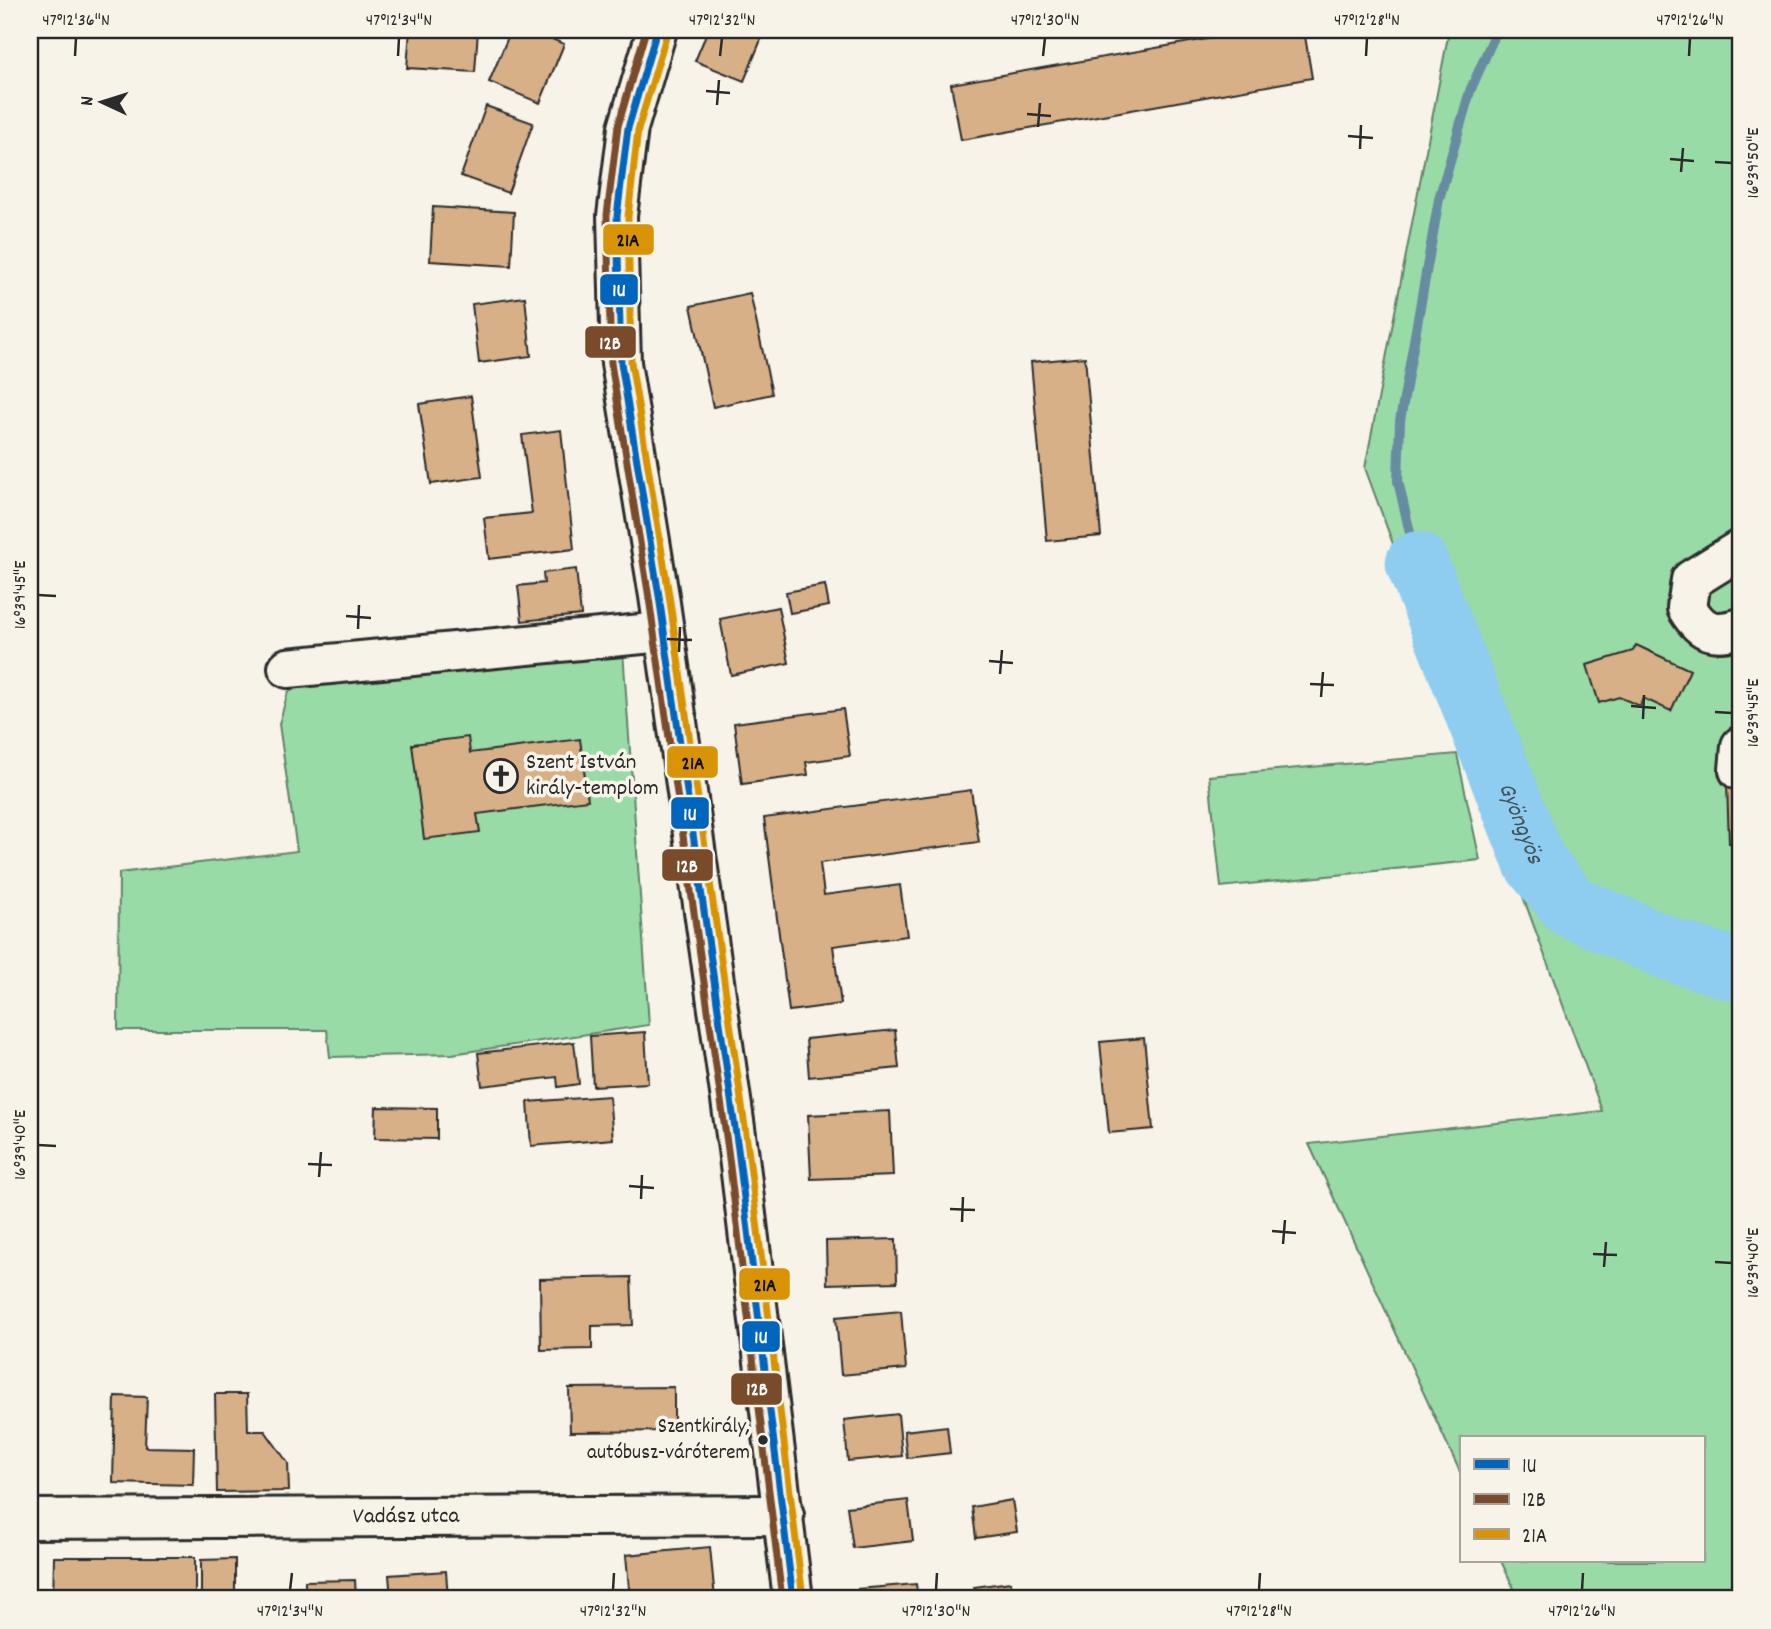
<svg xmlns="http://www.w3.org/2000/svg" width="1771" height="1629" font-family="Dekko,sans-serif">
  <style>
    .green { fill: #98dba6; stroke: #628368; stroke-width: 2 }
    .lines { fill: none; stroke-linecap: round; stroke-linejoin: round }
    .stream { stroke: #668ca1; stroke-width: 10 }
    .river { stroke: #8ecdef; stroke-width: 63 }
    .building { fill: #d7b088; stroke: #2b2b2b; stroke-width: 2 }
    .minor-casing { stroke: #2b2b2b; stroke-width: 44 }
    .minor { stroke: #f7f3e8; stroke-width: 38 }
    .bus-1-casing { stroke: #f7f3e8; stroke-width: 12 }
    .bus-2-casing { stroke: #f7f3e8; stroke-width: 12 }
    .bus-3-casing { stroke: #f7f3e8; stroke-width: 12 }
    .bus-1 { stroke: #0065bd; stroke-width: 7 }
    .bus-2 { stroke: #7a4b2a; stroke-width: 7 }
    .bus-3 { stroke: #d89406; stroke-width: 7 }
    .ticks { fill: none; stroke: #2b2b2b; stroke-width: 2.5 }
    .bus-dot { fill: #2b2b2b; stroke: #f7f3e8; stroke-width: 2.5 }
    .labels { text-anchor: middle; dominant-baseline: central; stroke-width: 7; stroke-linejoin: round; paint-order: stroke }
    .bus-label { font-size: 21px; fill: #2b2b2b; stroke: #f7f3e8; text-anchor: end }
    .poi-label { font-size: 23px; fill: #2b2b2b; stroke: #f7f3e8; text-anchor: start }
    .street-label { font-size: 23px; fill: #2b2b2b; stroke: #f7f3e8 }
    .water-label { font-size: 24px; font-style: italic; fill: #44545c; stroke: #f7f3e8 }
    .line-badge { stroke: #f7f3e8; stroke-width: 2.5 }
    .badge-label { font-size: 19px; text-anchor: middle; font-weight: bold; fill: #fff }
    .pale-badge-label { font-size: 19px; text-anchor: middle; font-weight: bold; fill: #111 }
    .neatline { fill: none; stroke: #2b2b2b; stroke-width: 2.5 }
    .ticks-label { font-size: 18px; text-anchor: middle; fill: #2b2b2b }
  </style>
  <rect width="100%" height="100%" fill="#f7f3e8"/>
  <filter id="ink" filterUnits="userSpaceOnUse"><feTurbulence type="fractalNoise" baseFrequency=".0143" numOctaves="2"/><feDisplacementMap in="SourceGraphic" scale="14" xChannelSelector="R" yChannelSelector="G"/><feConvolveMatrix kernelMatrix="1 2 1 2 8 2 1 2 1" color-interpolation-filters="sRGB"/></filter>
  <g filter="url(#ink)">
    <!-- green -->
    <path class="green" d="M1455 30H1741V1599H1519L1501 1561H1703V1438H1461V1474L1309 1144 1602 1111 1365 468 1448 36Z
      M623 650 649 1025 452 1054 330 1057 327 1030H118L119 873 297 851 279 724 288 692 308 683Z
      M1457 754 1480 860 1221 887 1209 776Z"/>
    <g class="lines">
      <!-- stream -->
      <path class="stream" d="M1417 563 1398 481 1400 421 1439 199 1470 91 1497 30"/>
      <!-- river -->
      <path class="river" id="s1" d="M1417 563 1535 863 1570 906 1672 950 1741 971"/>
    </g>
    <!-- building -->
    <path class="building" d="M410 30 438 32 439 30H478L475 72 407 68Z
      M511 30H530L564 44 540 103 489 82Z
      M708 30H765L744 81 695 61Z
      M1258 30H1304L1312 78 961 140 951 84Z
      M486 106 533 123 508 193 461 176Z
      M433 207 514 212 511 266 430 261Z
      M750 293 772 394 713 407 691 306Z
      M525 297 531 356 479 363 472 304Z
      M1085 357 1101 536 1047 541 1031 362Z
      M471 396 482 477 431 484 419 404Z
      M561 430 574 549 489 559 484 518 532 513 522 435Z
      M576 569 581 615 522 621 518 586 544 583 543 573Z
      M825 585 829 606 790 613 786 592Z
      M778 607 789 663 731 675 720 619Z
      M1636 645 1690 670 1671 711 1643 698 1640 706 1619 697 1599 703 1587 665 1633 651Z
      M843 709 850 756 806 762 808 775 742 784 734 723Z
      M468 737 470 753 580 739 588 800 477 814 480 832 424 839 412 744Z
      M1741 782V843H1729L1727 783Z
      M971 790 979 842 820 863 824 895 900 885 907 936 833 946 841 1004 789 1011 764 818Z
      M895 1030 899 1068 809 1077 806 1039Z
      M645 1032 648 1083 593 1086 590 1036Z
      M1144 1038 1153 1129 1109 1133 1100 1042Z
      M574 1042 579 1084 558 1087 557 1077 482 1086 478 1053Z
      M609 1096 613 1139 531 1146 528 1102Z
      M376 1107 437 1108V1139L375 1138Z
      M890 1111 893 1176 811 1179 808 1115Z
      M896 1239 897 1282 827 1284 826 1241Z
      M631 1277 633 1325 592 1326V1349L541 1350 540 1279Z
      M901 1311 906 1369 841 1375 836 1317Z
      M674 1387V1431L570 1432 569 1388Z
      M215 1394H247L248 1431H265L288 1463 289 1491 217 1492Z
      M115 1396 147 1397 145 1447 194 1448 193 1485 113 1483Z
      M898 1414 902 1456 848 1461 844 1420Z
      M947 1426 950 1453 907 1458 904 1431Z
      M908 1500 913 1541 853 1548 847 1507Z
      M1012 1500 1017 1532 976 1538 972 1507Z
      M710 1547 715 1599H630L626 1555Z
      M54 1557H195V1599H53Z
      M235 1559V1599H201V1560Z
      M446 1571 448 1599H391L389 1575Z
      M355 1580 356 1599H305V1581Z
      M1011 1582 1013 1599H976L974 1587Z
      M916 1584 918 1599H859L858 1589Z"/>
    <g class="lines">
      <!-- minor casing -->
      <g class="minor-casing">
        <g id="minor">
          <path d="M657 30 628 128 617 216 621 363 659 596 738 1149 793 1599"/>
          <path d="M1741 549 1691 580 1687 608C1702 633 1713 636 1741 628"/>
          <path d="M288 668 663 632"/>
          <path d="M1739 770 1741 746"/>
          <path id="s2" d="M30 1519 784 1515"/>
        </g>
      </g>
      <!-- minor -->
      <use href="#minor" class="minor"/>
      <!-- bus-1 casing -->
      <g class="bus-1-casing">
        <path id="bus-1" d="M657 30 628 128 617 216 621 363 659 596 738 1149 793 1599"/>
      </g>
      <!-- bus-2 casing -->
      <g class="bus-2-casing">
        <path id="bus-2" d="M646 30 618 126 607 215 611 363 649 598 728 1150 782 1599"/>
      </g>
      <!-- bus-3 casing -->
      <g class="bus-3-casing">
        <path id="bus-3" d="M667 33 638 130 628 217 631 362 669 595 748 1148 803 1598"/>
      </g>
      <!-- bus-1 -->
      <use href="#bus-1" class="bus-1"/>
      <!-- bus-2 -->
      <use href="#bus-2" class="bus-2"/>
      <!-- bus-3 -->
      <use href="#bus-3" class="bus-3"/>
    </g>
  </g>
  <!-- ticks -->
  <path class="ticks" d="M75 56 76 38M398 56 399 38M720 56 722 38M1043 56 1045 38M1366 56 1367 38M1689 56 1690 38M706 91 730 93M717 105 719 80M1027 114 1051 116M1038 127 1040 103M1348 136 1373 138M1360 149 1361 125M1670 159 1694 161M1715 162 1732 163M1681 172 1683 148M38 595 56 596M346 616 371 618M358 629 359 605M667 639 692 640M679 652 680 627M989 661 1013 663M1000 674 1002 650M1310 684 1334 685M1321 697 1323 672M1631 706 1656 708M1715 712 1732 713M1643 719 1644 695M38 1145 56 1146M308 1164 332 1165M319 1177 321 1152M629 1186 654 1188M641 1199 642 1175M950 1209 975 1210M962 1222 963 1197M1272 1231 1296 1233M1283 1244 1285 1220M1593 1254 1617 1255M1715 1262 1732 1263M1604 1267 1606 1242M290 1590 292 1573M613 1590 614 1573M936 1590 937 1573M1259 1590 1260 1573M1582 1590 1583 1573"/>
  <!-- icons -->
  <defs>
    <g id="church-ring" transform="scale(1.75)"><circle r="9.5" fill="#f7f3e8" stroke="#2b2b2b" stroke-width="1.5"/><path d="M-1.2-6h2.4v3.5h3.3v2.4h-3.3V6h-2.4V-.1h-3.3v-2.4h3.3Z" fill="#2b2b2b"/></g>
  </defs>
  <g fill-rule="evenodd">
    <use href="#church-ring" x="501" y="776"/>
  </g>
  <!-- markers -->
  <circle class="bus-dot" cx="763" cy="1440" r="6"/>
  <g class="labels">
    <!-- bus labels -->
    <g class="bus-label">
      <text x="750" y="1428">Szentkirály,<tspan x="750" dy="26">autóbusz-váróterem</tspan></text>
    </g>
    <!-- poi labels -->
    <g class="poi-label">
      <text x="526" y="763">Szent István<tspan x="526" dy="26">király-templom</tspan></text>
    </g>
    <!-- street labels -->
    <g class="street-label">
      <text stroke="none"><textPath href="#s2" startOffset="376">Vadász utca</textPath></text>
    </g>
    <!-- water labels -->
    <g class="water-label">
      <text stroke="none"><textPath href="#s1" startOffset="280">Gyöngyös</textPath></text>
    </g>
  </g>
  <g class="line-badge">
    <rect x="602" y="223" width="53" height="33" rx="7" fill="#d89406"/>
    <rect x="599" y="273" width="40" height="33" rx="7" fill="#0065bd"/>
    <rect x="584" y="325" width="53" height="34" rx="7" fill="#7a4b2a"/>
    <rect x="666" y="745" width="53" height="34" rx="7" fill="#d89406"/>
    <rect x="670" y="796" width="40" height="34" rx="7" fill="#0065bd"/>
    <rect x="661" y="848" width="53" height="34" rx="7" fill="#7a4b2a"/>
    <rect x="738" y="1267" width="53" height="34" rx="7" fill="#d89406"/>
    <rect x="741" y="1320" width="40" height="33" rx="7" fill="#0065bd"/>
    <rect x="730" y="1372" width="53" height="34" rx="7" fill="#7a4b2a"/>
  </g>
  <g class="badge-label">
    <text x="619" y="296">1U</text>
    <text x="610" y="349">12B</text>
    <text x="690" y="820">1U</text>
    <text x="687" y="872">12B</text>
    <text x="761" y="1343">1U</text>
    <text x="757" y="1395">12B</text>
  </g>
  <g class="pale-badge-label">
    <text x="628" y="246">21A</text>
    <text x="693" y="769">21A</text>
    <text x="765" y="1291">21A</text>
  </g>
  <!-- margin -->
  <rect width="1771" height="1629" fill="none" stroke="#f7f3e8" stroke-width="77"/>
  <!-- legend -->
  <rect x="1460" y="1436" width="245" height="126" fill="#f7f3e8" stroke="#a5a39c" stroke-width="2"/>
  <rect x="1474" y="1459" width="35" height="10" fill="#0065bd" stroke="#a5a39c" stroke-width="2"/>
  <text x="1522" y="1472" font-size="21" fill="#2b2b2b">1U</text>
  <rect x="1474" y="1494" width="35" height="10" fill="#7a4b2a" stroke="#a5a39c" stroke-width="2"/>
  <text x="1522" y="1506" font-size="21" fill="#2b2b2b">12B</text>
  <rect x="1474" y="1529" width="35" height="10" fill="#d89406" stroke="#a5a39c" stroke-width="2"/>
  <text x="1522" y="1542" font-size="21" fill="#2b2b2b">21A</text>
  <!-- north arrow -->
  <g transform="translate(102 102) rotate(274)" stroke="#f7f3e8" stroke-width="5" paint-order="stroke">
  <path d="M0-5L12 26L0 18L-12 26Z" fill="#2b2b2b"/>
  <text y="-10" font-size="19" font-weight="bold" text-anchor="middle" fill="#2b2b2b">N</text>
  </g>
  <rect x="38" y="38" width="1694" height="1552" class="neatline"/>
  <g class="ticks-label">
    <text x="76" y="25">47°12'36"N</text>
    <text x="399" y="25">47°12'34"N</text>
    <text x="722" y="25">47°12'32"N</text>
    <text x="1045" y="25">47°12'30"N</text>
    <text x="1367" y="25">47°12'28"N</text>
    <text x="1690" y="25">47°12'26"N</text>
    <text transform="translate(1752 163) rotate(-90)" y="6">16°39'50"E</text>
    <text transform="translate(19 595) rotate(-90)" y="6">16°39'45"E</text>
    <text transform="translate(1752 713) rotate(-90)" y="6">16°39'45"E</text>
    <text transform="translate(19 1145) rotate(-90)" y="6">16°39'40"E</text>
    <text transform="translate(1752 1263) rotate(-90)" y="6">16°39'40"E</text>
    <text x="290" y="1616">47°12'34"N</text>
    <text x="613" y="1616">47°12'32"N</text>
    <text x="936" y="1616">47°12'30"N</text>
    <text x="1259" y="1616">47°12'28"N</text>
    <text x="1582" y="1616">47°12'26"N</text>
  </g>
</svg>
